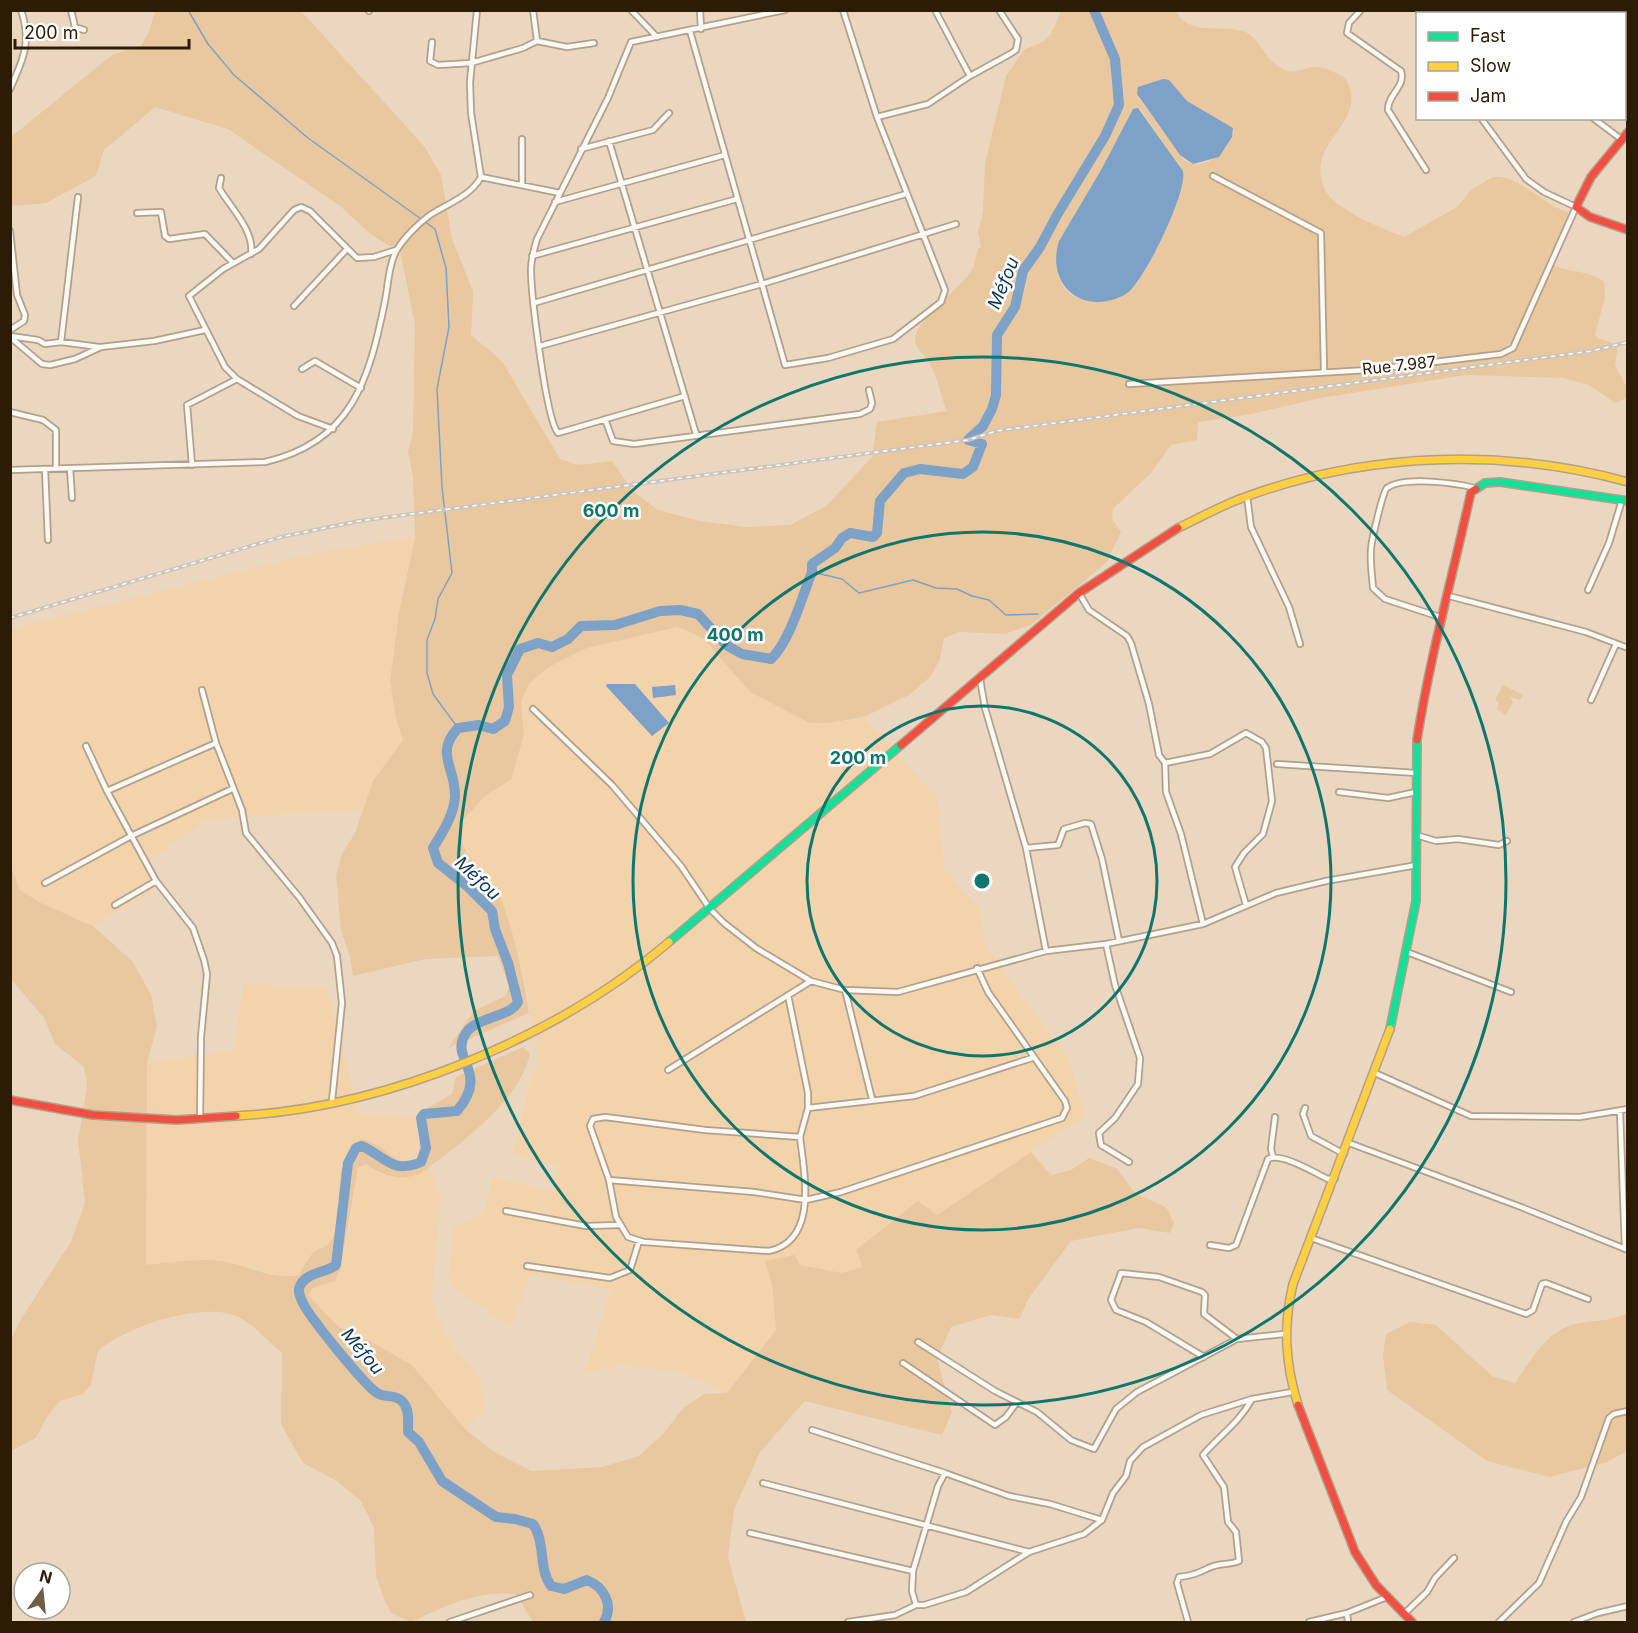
<svg xmlns="http://www.w3.org/2000/svg" width="1638" height="1633" font-family="Inter,sans-serif">
  <style>
    .built { fill: #f2d3ac }
    .green { fill: #eac89f; fill-rule: evenodd }
    .water { fill: #7ea1c7 }
    .lines { fill: none; stroke-linecap: round; stroke-linejoin: round }
    .stream { stroke: #7ea1c7; stroke-width: 1.5 }
    .river { stroke: #7ea1c7; stroke-width: 10 }
    .street-casing { stroke: #b1a08b; stroke-width: 8 }
    .fast-casing { stroke: #b1a08b; stroke-width: 10 }
    .slow-casing { stroke: #b1a08b; stroke-width: 10 }
    .jam-casing { stroke: #b1a08b; stroke-width: 10 }
    .street { stroke: #fcf9f5; stroke-width: 4.5 }
    .fast { stroke: #16e098; stroke-width: 7 }
    .slow { stroke: #ffcf43; stroke-width: 7 }
    .jam { stroke: #f24e42; stroke-width: 7 }
    .rail-casing { stroke: #ccc5bd; stroke-width: 4 }
    .rail { stroke: #fff; stroke-width: 1.5; stroke-dasharray: 4.5; stroke-linecap: butt }
    .ring { fill: none; stroke: #0f766e; stroke-width: 3 }
    .labels { text-anchor: middle; dominant-baseline: central; stroke-width: 5; stroke-linejoin: round; paint-order: stroke }
    .street-label { font-size: 16px; fill: #2d1c05; stroke: #fff }
    .water-label { font-size: 18px; font-style: italic; fill: #08335c; stroke: #fff }
    .centre { fill: #0f766e; stroke: #fff; stroke-width: 3 }
    .ring-label { font-size: 18px; text-anchor: middle; font-weight: bold; fill: #0f766e; stroke: #fff; stroke-width: 5; stroke-linejoin: round; paint-order: stroke }
  </style>
  <rect width="100%" height="100%" fill="#ebd7bf"/>
  <!-- built -->
  <path class="built" d="M415 537 404 582 390 681 396 719 403 740 373 781 363 810 208 819 149 861 162 884 93 926 41 903 20 889 11 864V629L309 554Z
    M677 627 703 638 782 708 810 723 850 721 864 717 938 799 944 868 980 910 985 945 1069 1060 1085 1115 864 1267 843 1273 800 1265 772 1284 776 1330 726 1393 680 1372 621 1365 585 1373 611 1290 531 1274 511 1328 449 1284 452 1228 484 1213 493 1178 552 1191 559 1166 512 1156 532 1074 537 1066V1053L525 981 507 920 495 888 473 864 461 844 459 825 485 796 511 780 524 735 521 701 529 684 547 668 587 648Z
    M243 984 327 988 359 1113 418 1118 417 1158 405 1163 396 1160 373 1140 341 1178 337 1220 330 1243 307 1260 299 1275 284 1279 256 1268 145 1265 147 1062 234 1050Z
    M366 1164 382 1175 411 1177 429 1167 441 1197 431 1302 451 1344 477 1372 485 1406 466 1430 434 1390 390 1353 368 1340 339 1327 308 1295 346 1246 358 1168Z"/>
  <!-- green -->
  <path class="green" d="M155 11H301L425 147 441 175 452 239 473 291 471 335 502 361 560 459 579 465 612 461 633 491 658 510 700 521 746 527 790 525 826 506 872 457 877 422 947 411C940 395 938 378 929 362 925 355 915 348 915 339 915 321 960 289 971 271 975 265 976 256 978 249L981 247 978 232 983 212 985 163 1006 76 1024 50 1044 41 1051 34 1061 11H1176C1190 37 1220 24 1243 31 1261 37 1265 62 1283 69 1294 74 1304 68 1315 67 1326 67 1336 73 1345 78 1371 122 1310 137 1322 182 1325 192 1330 198 1338 204 1356 218 1382 228 1404 237L1457 207 1470 191 1492 177C1520 174 1542 205 1568 212V219L1547 261C1563 274 1588 268 1604 282L1605 298 1595 334 1598 338 1618 345 1615 365 1627 388V398L1615 403 1589 385 1563 378 1466 375 1321 398 1252 414 1198 422 1197 440 1171 445 1151 473 1113 509 1112 519 1121 532 1107 562 1032 624 1005 634 960 632 944 638 940 659 931 676 909 695 864 717 828 723H810L750 692 703 638 677 627 587 648 547 668 529 684 521 701 524 735 511 780 485 796 459 825C463 861 477 861 495 887 510 912 525 983 529 1013L448 1048 474 1011 505 996 509 987 498 956 426 959 353 976 350 957 341 930 336 876 342 854 355 833 373 781 403 740 396 719 390 681 399 613 415 537 413 478 408 452 413 432 415 324 399 247 390 246 373 236 340 206 228 129 155 107 104 150 96 176 46 203 11 206V137L112 55 141 46 149 32ZM1175 88 1187 101 1234 130C1229 150 1204 174 1184 160L1138 97ZM1140 109 1183 171C1180 183 1179 196 1175 207 1170 224 1145 277 1133 288 1117 302 1080 307 1065 289 1056 278 1055 254 1059 241L1101 170 1132 111Z
    M1503 685 1523 695 1520 700 1510 697 1513 702 1506 715 1496 709 1499 703 1495 700Z
    M10 864 20 890 41 903 93 926 133 962 151 995 157 1027 147 1062 146 1265C170 1263 197 1258 221 1261 247 1265 274 1281 299 1275 303 1267 307 1259 314 1252 318 1249 327 1247 330 1242 350 1214 326 1164 360 1139 385 1140 395 1173 417 1158L419 1151 420 1112 452 1094 456 1077 523 1047 530 1054C519 1103 458 1145 420 1174 400 1181 383 1176 366 1164L358 1168 340 1270 335 1281 313 1288 308 1295 339 1327 368 1340 412 1365 466 1430 496 1453 531 1471 602 1467 639 1456 663 1434 683 1408 704 1394 727 1393 776 1330 772 1284 765 1261 795 1255 800 1265 842 1273 863 1267 856 1250 918 1201 937 1215 1031 1152 1051 1175 1071 1170 1089 1158 1116 1168 1136 1194 1166 1207 1174 1223 1170 1233 1138 1228 1071 1241 1029 1298 1019 1319 991 1315 951 1327 937 1359 952 1412 942 1435 805 1401 760 1452 734 1510 728 1557 746 1622H533L516 1594C477 1590 445 1606 411 1622L391 1613 385 1601 376 1576 374 1528 361 1501 337 1481 303 1463 281 1424 282 1353C269 1342 255 1326 240 1318 206 1299 125 1327 98 1351L91 1384 83 1394 60 1401 46 1418 36 1438 11 1451V1340L21 1319 72 1240 85 1202 78 1141 87 1085 84 1067 55 1044 44 1018 11 979Z
    M1627 1313V1451L1607 1462 1550 1477 1487 1461 1387 1390 1383 1355 1386 1334 1410 1322 1436 1325 1492 1376 1515 1383C1530 1362 1544 1335 1569 1326 1588 1319 1609 1323 1627 1313Z"/>
  <!-- water -->
  <path class="water" d="M1163 79 1169 80 1187 101 1233 128 1232 137 1219 157 1193 164 1180 155 1137 94 1138 87Z
    M1138 108 1183 171C1188 191 1144 283 1126 294 1085 317 1045 287 1059 241L1101 170 1133 109Z
    M607 684H635L669 723 652 736 606 686Z
    M675 685 676 695 653 698 652 687Z"/>
  <g class="lines">
    <!-- stream -->
    <path class="stream" d="M188 10 208 44 234 75 308 138 435 229 446 268 449 327 437 389 442 487 452 573 438 599 435 619 427 640V673L433 694 458 728
      M812 572 842 579 859 593 913 580 936 588 957 589 972 596 989 600 1006 615 1038 614"/>
    <!-- river -->
    <path class="river" d="M604 1622C614 1605 604 1587 587 1580L564 1589 551 1586C538 1568 546 1543 533 1524L515 1519 496 1517 442 1481 419 1442 408 1432C408 1421 410 1409 402 1401 395 1394 385 1398 377 1393 364 1384 308 1316 302 1301 299 1295 297 1289 301 1284 308 1272 326 1273 336 1265L348 1163 356 1148 362 1146C387 1158 392 1174 421 1162L426 1148 421 1118 424 1114 457 1111C491 1071 448 1059 466 1033 478 1016 511 1017 518 1002L508 963 495 929 492 911 466 885 438 863 433 848C442 833 454 815 455 797 456 767 434 754 458 728L479 725 493 729 505 721 509 707 507 675 520 649 538 643 552 647 568 639 581 626 615 625 660 611 680 610 698 614 726 645 742 654 771 659C790 641 802 597 812 572V564L835 548 842 538 850 533 873 537 877 533 880 501 904 473 920 469 963 474 973 467 982 444 968 440 983 426 992 409 996 395 997 335 1015 307 1023 271 1040 247 1057 215 1105 136 1119 105 1115 59 1094 10"/>
    <!-- street casing -->
    <g class="street-casing">
      <path id="street" d="M71 10 75 27 84 30
        M368 10 369 11
        M533 10 537 41
        M631 10 657 37
        M700 10 701 29
        M935 10 970 76
        M1361 10 1349 23 1347 33 1401 71C1406 87 1387 95 1388 110L1426 170
        M1418 10 1420 14
        M690 31 785 365 828 358 893 339 941 302 945 290 877 117 843 10
        M432 42 430 61 438 65 471 63 523 48 537 41 567 47 594 43
        M1624 44 1628 42
        M1624 84 1628 87
        M10 89C23 60 32 42 21 10
        M877 117 928 104 970 76 1010 54 1016 50 1018 39 999 10
        M1593 118 1621 139
        M609 141 696 434
        M581 149 653 130 669 113
        M1213 176 1321 233 1324 371
        M481 177 560 193
        M221 178 219 188C230 207 255 231 251 254
        M522 185V139
        M555 202 725 155
        M137 213 161 212 165 236 169 239 205 234 233 263
        M10 231 17 295 25 315 24 321 10 330
        M532 256 737 199
        M534 303 906 194
        M294 306 347 249
        M10 336 38 340 45 344 61 342 99 347
        M10 337 42 364 50 365 75 359 101 347 154 341 205 330
        M61 342 78 197
        M540 346 762 284 956 224
        M302 369 315 361 361 388
        M1129 384 1368 370 1501 354 1513 348 1576 207 1544 192 1526 179 1481 118
        M685 396 558 433C546 420 531 293 531 270 531 259 534 249 537 239L608 98 631 42 785 10
        M10 412 43 420 56 430V468
        M605 419 613 441 634 444 860 414 870 409 872 403 869 390
        M333 429 298 416 237 379 225 367 189 296 223 269 259 249 294 210 301 207 310 211 357 258 374 257 396 250
        M192 465 187 405 237 379
        M70 468 72 498
        M45 469 48 540
        M10 470 265 462C352 442 369 380 385 301 388 286 389 261 398 248 405 237 419 223 430 215 447 204 471 196 481 177L471 113 470 82 477 10
        M1247 496 1251 527 1289 607 1300 644
        M1588 590 1609 543 1622 500
        M1079 593 1089 610 1127 636 1131 643 1149 704 1159 755 1165 763 1166 792 1181 834 1203 924
        M1449 596 1586 632 1628 648
        M1443 618 1385 599 1373 588C1372 576 1370 562 1371 550 1371 542 1383 491 1387 488 1404 476 1456 483 1475 488
        M980 679 985 708 1026 848 1046 951
        M202 690 216 743 242 810 246 833 299 897 332 943 337 956 342 1003 332 1101
        M1591 700 1616 644
        M533 709 612 785 681 866 710 909 724 923 756 948 811 981 845 990 898 992 1046 951 1106 944 1203 924 1276 893 1326 881 1417 865
        M86 746 107 791 156 881 193 928 204 960 207 974 201 1037 200 1118
        M1165 763 1210 754 1246 733 1262 742 1266 748 1272 801 1263 834 1244 853 1235 867 1246 905
        M1277 764 1416 773
        M107 791 216 743
        M1339 792 1388 798 1416 792
        M1416 835 1436 841 1458 839 1499 845 1507 841
        M1026 848 1058 845 1064 829 1085 823 1091 824 1102 859 1119 941
        M45 883 131 836 232 789
        M115 905 156 881
        M1106 944 1115 985 1140 1058 1138 1084 1115 1118 1099 1133 1101 1145 1129 1162
        M1407 952 1511 992
        M845 990 872 1099
        M788 995 808 1093V1108
        M668 1070 811 981
        M1375 1073 1471 1116 1580 1117 1628 1109
        M1305 1108 1303 1114 1311 1136 1344 1154
        M1620 1111 1625 1249
        M605 1117 705 1130 800 1137C804 1173 819 1240 769 1251L644 1242 628 1237 616 1217 609 1180 590 1126 593 1119Z
        M800 1137 808 1108 914 1096 1032 1058
        M1349 1143 1521 1207 1628 1250
        M1273 1157 1271 1149 1275 1117
        M609 1180 754 1192 806 1200 841 1192 1062 1118 1067 1108 1065 1101 988 992 977 968
        M506 1211 586 1226 619 1225
        M1311 1238 1526 1314 1533 1310 1542 1284 1546 1283 1588 1299
        M1210 1245 1229 1248 1236 1245 1268 1159C1281 1152 1315 1173 1328 1179L1335 1178
        M527 1266 610 1278 630 1270 639 1241
        M918 1342 995 1391 1037 1412 1071 1440 1094 1449 1116 1409 1137 1392 1237 1339 1284 1334
        M1204 1357 1146 1322 1116 1310 1111 1300 1121 1273 1159 1277 1202 1292 1205 1295 1204 1314 1237 1339
        M903 1363 995 1425 1006 1417 1017 1402
        M812 1430 945 1473
        M763 1483 1029 1552
        M750 1533 913 1571
        M916 1605 912 1591 913 1571 938 1486 945 1473 1009 1496 1050 1504 1102 1520
        M1347 1613 1348 1622
        M1404 1614 1427 1592 1435 1578 1454 1558
        M450 1622 530 1595
        M848 1622 895 1615 916 1605H924L966 1592 1029 1552 1084 1534 1102 1520 1113 1493 1126 1476 1130 1461 1143 1447 1201 1415 1252 1399 1292 1392
        M1188 1622 1177 1583 1179 1577C1195 1575 1197 1573 1211 1567 1220 1563 1230 1565 1239 1561L1236 1532 1228 1522 1224 1487 1203 1455C1220 1435 1239 1423 1252 1399
        M1309 1622 1347 1613 1387 1597
        M1499 1622 1539 1583 1566 1522 1581 1497 1609 1418 1614 1414 1628 1411
        M1574 1622 1598 1613 1628 1606"/>
    </g>
    <!-- fast casing -->
    <g class="fast-casing">
      <path id="fast" d="M1476 489 1485 483 1500 482 1628 501
        M669 942 901 745
        M1390 1029 1416 901 1417 740"/>
    </g>
    <!-- slow casing -->
    <g class="slow-casing">
      <path id="slow" d="M1178 528C1201 517 1224 504 1248 496 1369 452 1505 448 1628 482
        M236 1116C385 1108 555 1039 669 942
        M1298 1405C1285 1363 1283 1326 1293 1284L1390 1029"/>
    </g>
    <!-- jam casing -->
    <g class="jam-casing">
      <path id="jam" d="M1628 132 1591 177 1576 207 1590 217 1628 230
        M1417 740C1430 656 1453 575 1471 492L1476 489
        M901 745 1079 593 1178 528
        M10 1100 93 1115 177 1120 236 1116
        M1298 1405 1355 1552 1376 1585 1412 1622"/>
    </g>
    <!-- street -->
    <use href="#street" class="street"/>
    <!-- fast -->
    <use href="#fast" class="fast"/>
    <!-- slow -->
    <use href="#slow" class="slow"/>
    <!-- jam -->
    <use href="#jam" class="jam"/>
    <!-- rail casing -->
    <g class="rail-casing">
      <path id="rail" d="M10 618 281 537 359 521 968 440 996 431 1592 351 1628 342"/>
    </g>
    <!-- rail -->
    <use href="#rail" class="rail"/>
  </g>
  <!-- distance rings -->
  <g class="ring">
    <circle cx="982" cy="881" r="175"/>
    <circle cx="982" cy="881" r="349"/>
    <circle cx="982" cy="881" r="524"/>
  </g>
  <g class="labels">
    <!-- street labels -->
    <g class="street-label">
      <text transform="translate(1399 365) rotate(-6)">Rue 7.987</text>
    </g>
    <!-- water labels -->
    <g class="water-label">
      <text transform="translate(1003 283) rotate(-68)">Méfou</text>
      <text transform="translate(478 878) rotate(43)">Méfou</text>
      <text transform="translate(363 1351) rotate(50)">Méfou</text>
    </g>
  </g>
  <circle cx="982" cy="881" r="9" class="centre"/>
  <g class="ring-label">
    <text x="611" y="517">600 m</text>
    <text x="735" y="641">400 m</text>
    <text x="858" y="764">200 m</text>
  </g>
  <!-- border -->
  <rect width="1638" height="1633" fill="none" stroke="#2d1c05" stroke-width="24"/>
  <!-- legend -->
  <rect x="1416" y="12" width="210" height="108" fill="#ffffff" stroke="#aba49b" stroke-width="1.5"/>
  <rect x="1428" y="32" width="30" height="9" fill="#16e098" stroke="#aba49b" stroke-width="1.5"/>
  <text x="1470" y="42" font-size="18" fill="#2d1c05">Fast</text>
  <rect x="1428" y="62" width="30" height="9" fill="#ffcf43" stroke="#aba49b" stroke-width="1.5"/>
  <text x="1470" y="72" font-size="18" fill="#2d1c05">Slow</text>
  <rect x="1428" y="92" width="30" height="9" fill="#f24e42" stroke="#aba49b" stroke-width="1.5"/>
  <text x="1470" y="102" font-size="18" fill="#2d1c05">Jam</text>
  <!-- north arrow -->
  <g transform="translate(42 1591) rotate(15)"><circle r="28" fill="#ffffff" stroke="#aba49b" stroke-width="1.5"/>
  <path d="M0-4.5L10 22L0 15L-10 22Z" fill="#705d46"/>
  <text y="-9" font-size="16" font-weight="bold" text-anchor="middle" fill="#2d1c05">N</text>
  </g>
  <!-- scale -->
  <path d="M15 39v9h174v-9" fill="none" stroke="#2d1c05" stroke-width="3"/>
  <text x="24" y="39" font-size="18" fill="#2d1c05" stroke="#ffffff" stroke-width="4.5" paint-order="stroke">200 m</text>
</svg>
